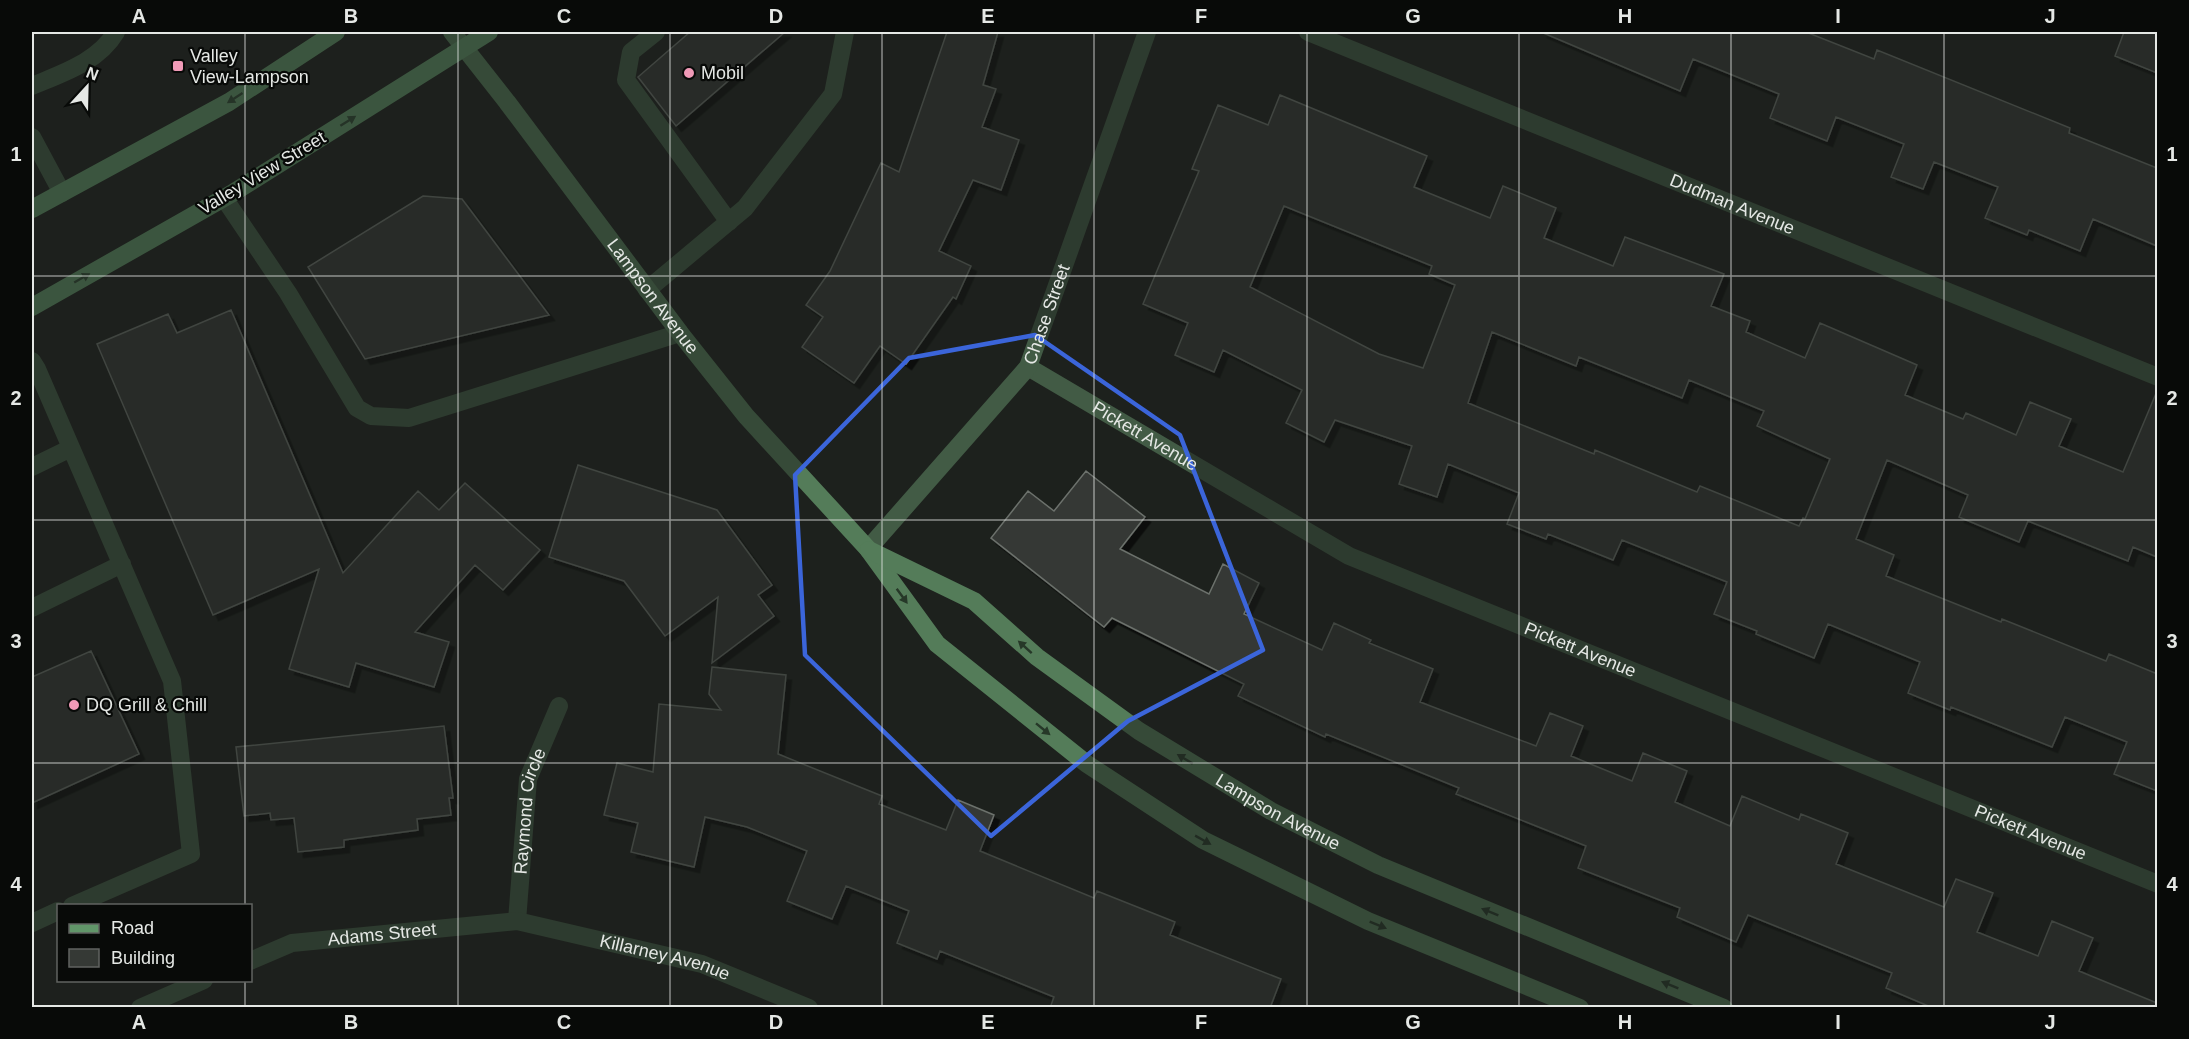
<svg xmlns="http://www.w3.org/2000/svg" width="2189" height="1039" font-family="Arial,sans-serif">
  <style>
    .building { fill: #353935; stroke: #6c716c; stroke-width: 1.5; fill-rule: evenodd; filter: url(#shadow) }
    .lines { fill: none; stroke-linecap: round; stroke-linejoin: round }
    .lane { stroke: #425b45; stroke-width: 18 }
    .street { stroke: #425b45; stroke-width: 18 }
    .secondary { stroke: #547c59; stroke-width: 18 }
    .primary { stroke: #619669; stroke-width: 18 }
    .oneway { fill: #304934 }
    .oneway2 { fill: #263828 }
    .marked { fill: none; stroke: #3b65da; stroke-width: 4.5; stroke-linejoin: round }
    .grid { fill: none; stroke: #e5e8e5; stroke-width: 1.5; stroke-opacity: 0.55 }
    .poi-dot { fill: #f09ab7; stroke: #080a08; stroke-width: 2 }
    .labels { text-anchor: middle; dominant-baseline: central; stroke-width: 4.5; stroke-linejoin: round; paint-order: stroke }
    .poi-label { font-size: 18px; fill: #e5e8e5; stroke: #080a08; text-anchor: start }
    .street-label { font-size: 18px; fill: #e5e8e5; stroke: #080a08 }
    .neatline { fill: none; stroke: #e5e8e5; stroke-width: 2 }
    .grid-label { font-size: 20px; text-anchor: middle; font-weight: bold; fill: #e5e8e5 }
  </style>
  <defs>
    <filter id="shadow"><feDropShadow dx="5.5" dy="5.5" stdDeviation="0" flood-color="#0009"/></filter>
  </defs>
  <rect width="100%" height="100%" fill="#1d211d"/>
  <!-- building -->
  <path class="building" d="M690 32H785L676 126 638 77Z
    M947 32H998L983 85 996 89 982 127 1019 140 1001 190 973 180 939 251 971 266 956 299 953 297 906 364 880 346 854 383 802 347 823 317 806 305 830 271 881 163 899 172Z
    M1541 32H1806L1874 59 1877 50 2070 128 2069 133 2157 168V246L2093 219 2080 251 2029 230 2027 235 1985 218 1998 187 1934 162 1923 189 1891 177 1904 144 1836 117 1827 141 1770 118 1779 94 1693 59 1680 91Z
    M2124 32H2157V73L2115 56Z
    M1280 95 1427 156 1414 187 1490 218 1503 186 1556 208 1544 238 1613 266 1625 237 1724 274 1711 306 1750 321 1746 332 1805 358 1820 323 1917 365 1905 395 1963 419 1966 413 2016 435 2030 402 2071 419 2059 446 2123 472 2157 391V557L2133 547 2128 561 2028 521 2019 542 1959 517 1968 495 1887 460 1856 539 1894 555 1886 576 2001 622 2002 619 2106 661 2109 654 2155 673 2157 669V791L2114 774 2127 742 2065 717 2052 747 1951 707 1950 710 1908 693 1920 662 1828 624 1814 658 1756 634 1757 631 1714 614 1727 582 1622 540 1613 560 1548 534 1546 539 1507 524 1519 493 1448 464 1437 497 1399 484 1412 446 1335 420 1324 442 1286 423 1302 390 1223 350 1214 372 1175 355 1188 323 1143 304 1199 171 1192 169 1218 105 1268 125ZM1284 206 1432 266 1429 274 1455 285 1423 368 1379 354 1250 287ZM1492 332 1576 366 1579 357 1682 398 1689 380 1764 411 1757 426 1830 459 1805 519 1803 518 1799 526 1700 486 1697 492 1595 450 1594 454 1468 403Z
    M423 196 462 199 549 315 365 359 308 267Z
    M231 310 343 573 418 491 439 510 465 483 540 550 503 590 475 565 415 632 449 642 434 687 356 663 349 687 289 669 319 569 213 615 97 344 168 314 177 333Z
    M578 465 717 510 772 585 758 595 774 616 712 663 718 597 665 636 624 581 549 557Z
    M1086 471 1145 517 1120 549 1209 594 1223 564 1259 583 1244 614 1322 650 1334 623 1371 640 1369 643 1433 669 1420 702 1536 746 1550 713 1583 726 1571 756 1632 781 1643 753 1687 771 1675 802 1730 826 1742 796 1799 820 1801 814 1848 833 1836 864 1944 907 1956 879 1993 893 1977 932 2038 956 2052 921 2093 938 2079 971 2157 1003V1008H1933L1886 988 1892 973 1748 915 1736 942 1677 917 1680 908 1578 868 1586 846 1456 794 1459 788 1326 734 1325 737 1238 696 1244 684 1112 618 1104 627 991 538 1028 491 1054 511Z
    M91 651 139 754 32 803V677Z
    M712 667 786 675 778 754 882 796 879 804 946 830 958 800 994 815 980 851 1094 898 1097 891 1175 922 1170 935 1281 979 1270 1008H1050L1054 997 940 951 937 959 897 943 909 911 846 886 832 919 787 901 807 851 747 827 705 817 694 867 631 852 638 823 604 815 617 763 653 772 659 704 721 710 709 694Z
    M444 726 453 798H449L451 815 417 819 418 830 344 840V847L298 852 294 818 271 820 270 813 244 816 236 747Z"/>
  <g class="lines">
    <!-- lane -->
    <path class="lane" d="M656 32 631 52 626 80 729 222
      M32 86C63 73 98 62 116 32
      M32 137 62 193
      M224 198 288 293 357 408 371 416 409 418 680 333
      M647 290 745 208 833 94 845 32
      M32 361 37 369 172 681 191 854 72 906
      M32 467 71 448
      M32 608 122 564
      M32 923 58 911"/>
    <!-- street -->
    <g class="street">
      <path id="s1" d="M1308 32 2158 377"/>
      <path id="s2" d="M1028 367 1349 556 2158 884"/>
      <path id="s3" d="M868 549 1028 367 1147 32"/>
      <path id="s4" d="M517 921 528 779 559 706"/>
      <path id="s5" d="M250 961 292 943 517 921 702 964 809 1008"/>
      <path d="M140 1008 204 980"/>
    </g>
    <!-- secondary -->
    <g class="secondary">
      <path id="s6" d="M452 32 507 102 680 333 746 416 868 549 937 644 1087 764 1203 840 1368 921 1580 1008"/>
      <path id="s7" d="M869 550 974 601 1037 657 1139 731 1271 811 1378 865 1724 1008"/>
    </g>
    <!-- primary -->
    <path class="primary" d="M32 209 229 102 336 32
      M32 307 231 194 489 32"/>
  </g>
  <!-- one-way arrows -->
  <defs><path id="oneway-solid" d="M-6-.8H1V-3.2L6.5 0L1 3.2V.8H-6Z" transform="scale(1.5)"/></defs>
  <g class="oneway">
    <use href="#oneway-solid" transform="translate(235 98) rotate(147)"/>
    <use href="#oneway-solid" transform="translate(348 121) rotate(-32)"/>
    <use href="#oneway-solid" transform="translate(82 278) rotate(-30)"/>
  </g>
  <g class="oneway2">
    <use href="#oneway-solid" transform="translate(902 596) rotate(54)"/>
    <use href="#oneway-solid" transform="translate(1025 647) rotate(-138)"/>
    <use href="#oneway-solid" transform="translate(1043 729) rotate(39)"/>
    <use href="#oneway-solid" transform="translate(1185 759) rotate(-149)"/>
    <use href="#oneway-solid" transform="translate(1203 840) rotate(29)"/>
    <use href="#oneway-solid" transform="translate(1490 912) rotate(-158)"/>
    <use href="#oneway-solid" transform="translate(1378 925) rotate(22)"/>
    <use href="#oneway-solid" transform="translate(1670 985) rotate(-158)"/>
  </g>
  <!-- marked area -->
  <path d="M0 0H2189V1039H0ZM1035 335 1180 435 1263 650 1128 721 991 836 805 655 795 475 909 358Z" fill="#1d211d" fill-opacity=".55" fill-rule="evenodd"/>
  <path class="marked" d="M1035 335 1180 435 1263 650 1128 721 991 836 805 655 795 475 909 358Z"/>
  <!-- grid -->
  <path class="grid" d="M245 32V906M458 32V1008M670 32V1008M882 32V1008M1094 32V1008M1307 32V1008M1519 32V1008M1731 32V1008M1944 32V1008M32 276H2158M32 520H2158M32 763H2158M245 980V1008"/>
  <!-- markers -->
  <g class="poi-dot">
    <rect x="172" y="60" width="12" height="12" rx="3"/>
    <circle cx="689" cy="73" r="6"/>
    <circle cx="74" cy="705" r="6"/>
  </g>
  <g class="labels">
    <!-- poi labels -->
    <g class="poi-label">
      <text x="190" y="56">Valley<tspan x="190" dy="21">View-Lampson</tspan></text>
      <text x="701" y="73">Mobil</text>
      <text x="86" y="705">DQ Grill &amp; Chill</text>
    </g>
    <!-- street labels -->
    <g class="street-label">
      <text transform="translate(262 173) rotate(-31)">Valley View Street</text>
      <text stroke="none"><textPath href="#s1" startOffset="458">Dudman Avenue</textPath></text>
      <text stroke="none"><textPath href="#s6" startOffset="332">Lampson Avenue</textPath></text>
      <text stroke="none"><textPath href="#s3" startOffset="298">Chase Street</textPath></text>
      <text stroke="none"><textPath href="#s2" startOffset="136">Pickett Avenue</textPath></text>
      <text stroke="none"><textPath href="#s2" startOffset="622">Pickett Avenue</textPath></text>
      <text stroke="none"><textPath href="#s7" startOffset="488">Lampson Avenue</textPath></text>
      <text stroke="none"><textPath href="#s4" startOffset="111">Raymond Circle</textPath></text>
      <text stroke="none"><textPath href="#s2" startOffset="1108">Pickett Avenue</textPath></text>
      <text stroke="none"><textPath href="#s5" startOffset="136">Adams Street</textPath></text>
      <text stroke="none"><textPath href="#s5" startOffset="424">Killarney Avenue</textPath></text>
    </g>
  </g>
  <!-- border -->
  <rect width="2189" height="1039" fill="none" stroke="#080a08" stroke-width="66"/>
  <!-- legend -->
  <rect x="57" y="904" width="195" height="78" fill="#080a08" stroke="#606360" stroke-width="1.5"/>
  <rect x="69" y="924" width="30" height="9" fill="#619669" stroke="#606360" stroke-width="1.5"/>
  <text x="111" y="934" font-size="18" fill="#e5e8e5">Road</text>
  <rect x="69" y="949" width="30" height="18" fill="#353935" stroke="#606360" stroke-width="1.5"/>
  <text x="111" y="964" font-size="18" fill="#e5e8e5">Building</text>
  <!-- north arrow -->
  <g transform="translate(87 87) rotate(22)" stroke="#080a08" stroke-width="4.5" paint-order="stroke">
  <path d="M0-4.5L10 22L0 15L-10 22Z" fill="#e5e8e5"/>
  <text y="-9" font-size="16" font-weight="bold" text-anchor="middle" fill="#e5e8e5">N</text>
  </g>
  <rect x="33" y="33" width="2123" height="973" class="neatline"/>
  <g class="grid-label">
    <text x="139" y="23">A</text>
    <text x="351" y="23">B</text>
    <text x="564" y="23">C</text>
    <text x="776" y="23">D</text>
    <text x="988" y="23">E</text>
    <text x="1201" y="23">F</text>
    <text x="1413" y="23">G</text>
    <text x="1625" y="23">H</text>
    <text x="1838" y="23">I</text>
    <text x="2050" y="23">J</text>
    <text x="16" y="161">1</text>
    <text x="2172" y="161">1</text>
    <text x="16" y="405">2</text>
    <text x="2172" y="405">2</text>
    <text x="16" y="648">3</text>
    <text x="2172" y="648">3</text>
    <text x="16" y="891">4</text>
    <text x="2172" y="891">4</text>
    <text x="139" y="1029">A</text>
    <text x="351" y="1029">B</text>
    <text x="564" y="1029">C</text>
    <text x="776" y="1029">D</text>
    <text x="988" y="1029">E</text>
    <text x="1201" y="1029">F</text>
    <text x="1413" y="1029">G</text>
    <text x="1625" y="1029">H</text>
    <text x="1838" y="1029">I</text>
    <text x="2050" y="1029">J</text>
  </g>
</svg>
